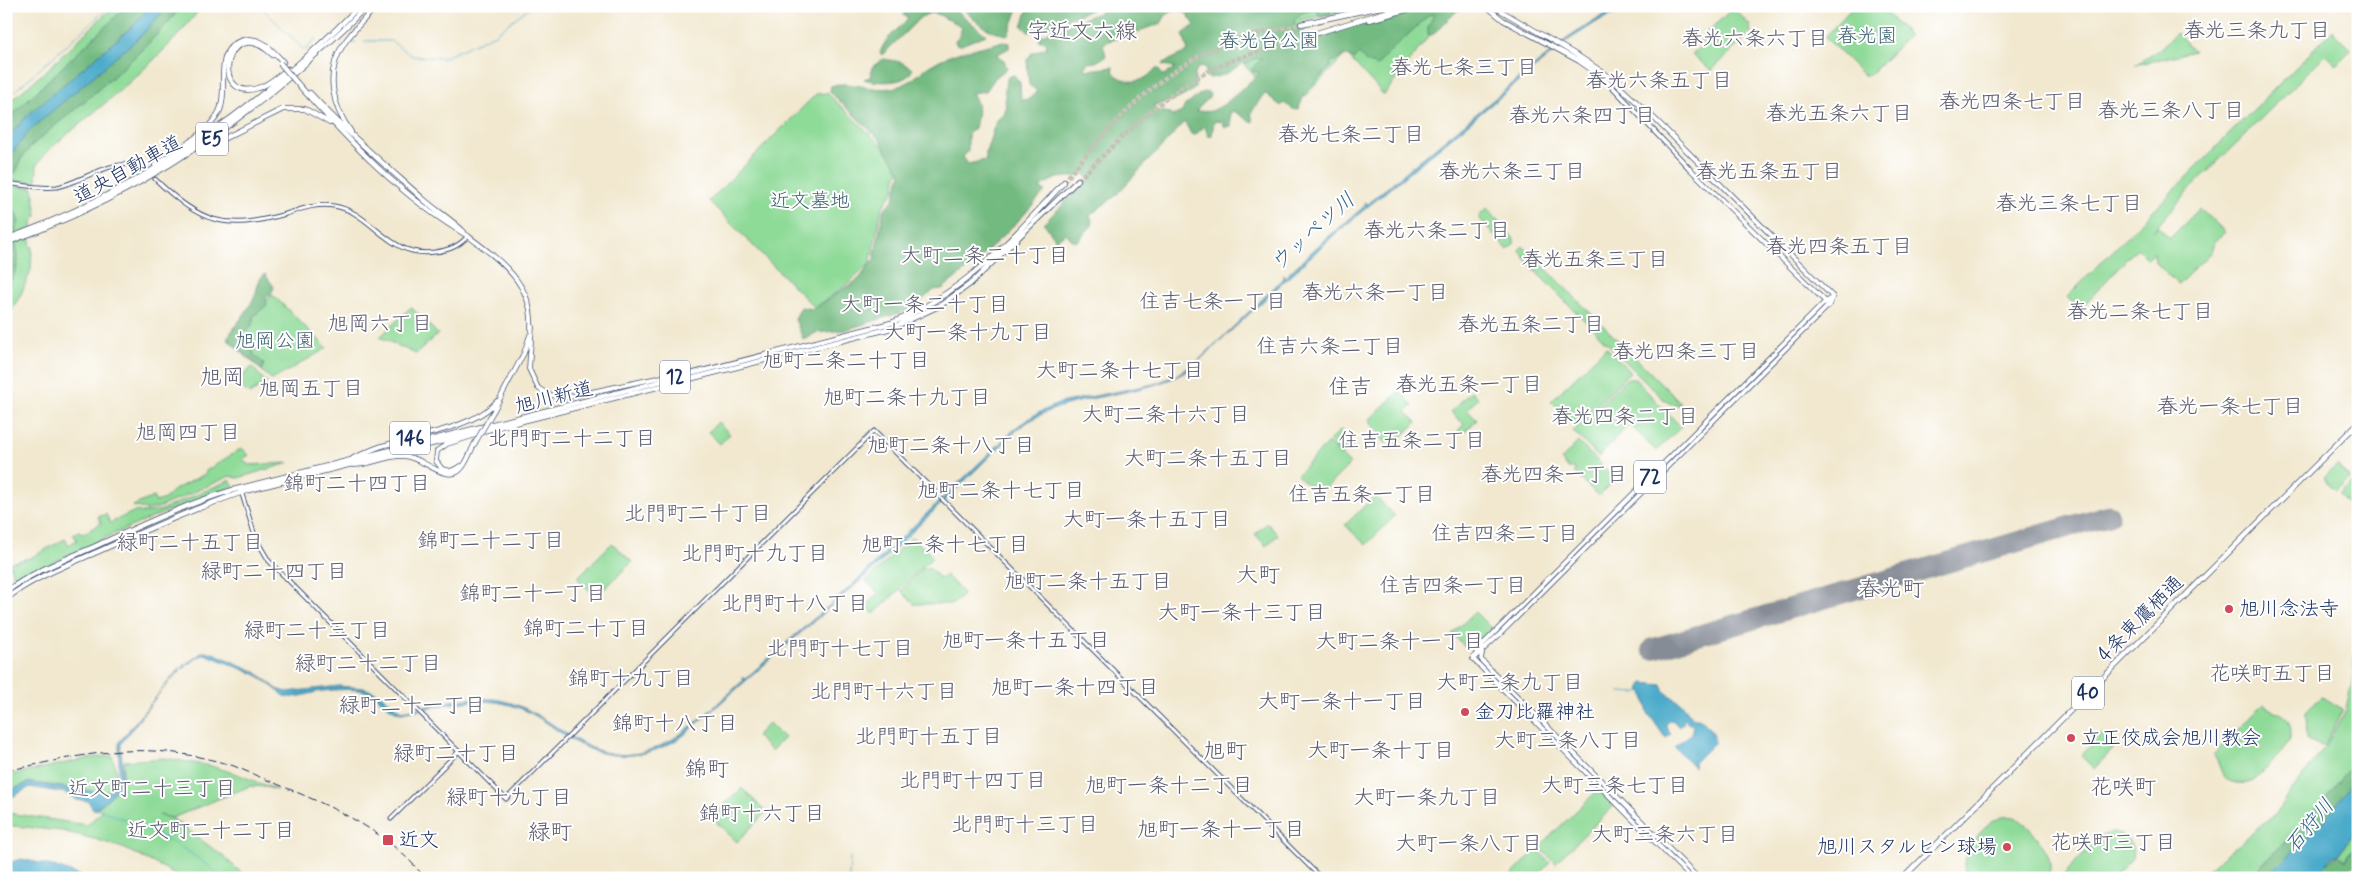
<svg xmlns="http://www.w3.org/2000/svg" width="2364" height="884" font-family="Mynerve,'Klee One',sans-serif">
  <style>
    .green { fill: #8eda97; stroke: #54847a }
    .forest { fill: #72ba80; stroke: #46746f; fill-rule: evenodd }
    .water { fill: #4babca; stroke: #336d94 }
    .lines { fill: none; stroke-linecap: round; stroke-linejoin: round }
    .stream { stroke: #4babca; stroke-width: 1 }
    .runway { stroke: #868c96; stroke-width: 21 }
    .highway-tunnel { stroke: #c6c3b8; stroke-width: 4.5; stroke-dasharray: 4.5 2; stroke-linecap: butt }
    .secondary-casing { stroke: #3b4b6f; stroke-width: 5 }
    .primary-casing { stroke: #3b4b6f; stroke-width: 5.5 }
    .highway-casing { stroke: #3b4b6f; stroke-width: 6 }
    .secondary { stroke: #fff; stroke-width: 3 }
    .primary { stroke: #fff; stroke-width: 4 }
    .highway { stroke: #fff; stroke-width: 4.5 }
    .rail { stroke: #1b2f5e; stroke-width: 1; stroke-dasharray: 8 4; stroke-linecap: butt }
    .primary-bridge-casing { stroke: #3b4b6f; stroke-width: 5.5; stroke-linecap: butt }
    .highway-bridge-casing { stroke: #3b4b6f; stroke-width: 6; stroke-linecap: butt }
    .primary-bridge { stroke: #fff; stroke-width: 4 }
    .highway-bridge { stroke: #fff; stroke-width: 4.5 }
    .poi-dot { fill: #d1495b; stroke: #fff; stroke-width: 2 }
    .labels { text-anchor: middle; dominant-baseline: central; stroke-width: 4; stroke-linejoin: round; paint-order: stroke }
    .shield { fill: #fff; stroke: #5f6d8e; stroke-width: 1 }
    .shield-label { font-size: 19px; font-weight: bold; fill: #1b2f5e }
    .park-label { font-size: 20px; fill: #3e626f; stroke: #fff }
    .street-label { font-size: 20px; fill: #1b2f5e; stroke: #fff }
    .poi-label { font-size: 20px; fill: #1b2f5e; stroke: #fff; text-anchor: start }
    .neighbourhood-label { font-size: 21px; fill: #5d5c6c; stroke: #fff }
    .water-label { font-size: 21px; font-style: italic; fill: #2e6189; stroke: #fff }
    .quarter-label { font-size: 22px; fill: #5d5c6c; stroke: #fff }
  </style>
  <rect width="100%" height="100%" fill="#fff"/>
  <filter id="ink" filterUnits="userSpaceOnUse"><feTurbulence type="fractalNoise" baseFrequency=".02" numOctaves="2"/><feDisplacementMap in="SourceGraphic" scale="10" xChannelSelector="R" yChannelSelector="G"/><feConvolveMatrix kernelMatrix="1 2 1 2 8 2 1 2 1" color-interpolation-filters="sRGB"/></filter>
  <filter id="wash" filterUnits="userSpaceOnUse"><feTurbulence type="fractalNoise" baseFrequency=".0096" numOctaves="4" result="noise"/><feDisplacementMap in="SourceGraphic" scale="20" xChannelSelector="R" yChannelSelector="G"/><feGaussianBlur stdDeviation="1.12" result="paint"/><feColorMatrix in="noise" values="0 0 0 0 0 0 0 0 0 0 0 0 0 0 0 0 0 1.4 0 .05"/><feComposite in="paint" operator="in"/></filter>
  <g filter="url(#wash)">
    <rect width="100%" height="100%" fill="#f1e8cf"/>
    <!-- green -->
    <path class="green" d="M114 6H127L16 111 6 123V105L48 69Z
      M182 6H202C161 61 103 104 51 148L37 164 36 183 8 180 17 170 21 159 32 145C84 101 139 59 182 6Z
      M1186 6H1356L1335 14 1300 20 1302 26H1304L1306 43 1367 27 1429 6 1441 20 1384 95 1346 54 1303 98 1261 82Z
      M1854 6H1879L1909 35 1870 75H1863L1825 37Z
      M1733 8 1749 24 1751 32 1711 71 1692 54 1704 44 1700 39Z
      M2332 31 2351 50 2336 65 2326 54 2325 55 2190 189 2153 231 2158 227 2170 238 2200 208 2225 232 2214 243 2211 252 2178 285 2155 262 2154 253 2148 259 2137 248 2079 310 2067 297Z
      M2177 33 2194 51 2135 65 2158 50Z
      M827 93 902 165 896 178 895 189 882 208 870 264 845 286 815 308 709 201 816 94Z
      M6 184 33 188 37 216 33 219 30 244 32 247 31 270 21 294 6 320V291L18 256 15 246 16 213 6 202Z
      M1487 208 1514 239V244L1508 250 1478 217Z
      M1523 246 1680 402V405L1669 403 1662 398 1535 271 1519 250Z
      M271 296H274L327 348 272 380 227 339 233 331 237 330Z
      M411 307 438 334 416 354 380 337Z
      M1606 347 1630 372 1576 425 1551 401Z
      M252 367 267 383 249 394 236 382Z
      M1626 379H1635L1681 427 1656 451 1629 424 1598 457 1573 431Z
      M1399 391 1413 405 1406 412 1417 422 1395 443 1391 438 1386 443 1378 435 1380 433 1371 424 1370 419Z
      M1471 391 1478 398 1467 410 1477 420 1462 434 1458 431 1464 424 1451 412Z
      M718 422 730 434 720 444 708 432Z
      M1341 430 1354 443 1342 455 1329 441Z
      M1578 442 1616 479 1599 496 1575 474V468H1568L1561 460Z
      M1328 443 1350 464 1318 496 1297 475Z
      M242 448 249 455 243 459 248 465 289 463 238 478 230 476 160 507 148 510 133 506 153 497 156 502 165 499 172 491 205 474 206 471Z
      M2337 465 2350 478 2336 491 2323 478Z
      M230 480 234 486C179 506 130 526 77 551 52 563 29 573 6 589V580L14 577 9 563 30 558 65 539 69 545 77 540 73 534 79 531 83 534 101 523 98 517 106 514 110 523 135 511 144 513 162 510Z
      M2352 482 2358 488V503L2352 508 2339 495Z
      M1375 496 1395 516 1366 545 1345 525Z
      M1267 523 1278 535 1266 546 1255 534Z
      M912 537 933 557 874 614 865 606 878 593 866 581Z
      M612 543 632 562 596 597 577 578Z
      M923 568H929L941 579 946 575 962 592 963 595 953 604H914L901 591Z
      M2358 609V758L2332 791 2294 833 2248 878H2197L2277 813 2288 795 2324 749 2346 710 2352 682Z
      M1475 612 1492 629 1474 647 1468 642 1464 646 1452 634Z
      M2321 697 2343 709 2324 747 2307 740 2306 712Z
      M2263 704C2270 712 2282 710 2288 721 2298 739 2280 754 2268 766 2263 771 2258 779 2251 782 2245 784 2238 784 2232 782 2219 777 2221 763 2213 755Z
      M769 723 784 738 771 751 756 736Z
      M2103 733 2116 746 2094 769 2081 756Z
      M112 756C117 774 121 776 108 793L28 782 12 791H6V776L90 758Z
      M164 758 211 766 237 774 277 790 266 787 250 786 172 818 159 815 173 819 224 857 247 878H178L166 869 123 848 98 840 62 831 6 825 7 813 87 825 102 811 97 808C114 795 124 784 124 761Z
      M742 788 766 812 737 842 714 820V815Z
      M1598 790 1614 806 1555 863 1539 847Z
      M2002 817C2005 817 2010 816 2014 817 2024 819 2047 848 2049 858 2051 865 2050 871 2048 878H1966C1959 854 1980 826 2002 817Z
      M2358 826V848L2349 852 2344 860 2339 854Z
      M2111 832C2126 833 2135 843 2132 858L2114 878H2061L2099 837Z
      M1537 849 1550 863 1534 878H1509Z"/>
    <!-- forest -->
    <path class="forest" d="M127 6H151L133 26 29 114 6 140V123L16 111Z
      M167 6H182C139 59 84 101 32 145L21 159 17 170 8 180H6V161L30 130 142 35Z
      M907 6H951L986 35 961 45 956 44 955 40 959 37 962 27C955 21 946 20 938 14L930 13 921 17 882 55 880 53C885 37 898 31 908 18L903 15Z
      M960 6H1019L1008 35C984 31 977 22 960 6Z
      M1029 6H1101L1037 31 1028 32 1022 26Z
      M1116 6H1331V13L1319 16 1317 9 1301 13 1294 21 1304 41 1352 26 1376 22 1425 6H1462L1432 35H1428V28L1434 14 1429 15 1387 54 1377 66 1366 62 1359 54 1354 59 1344 55 1338 60 1331 62 1330 67 1305 93 1299 108 1295 110 1284 103 1281 106 1266 94 1263 95 1251 113 1253 122C1245 120 1241 114 1233 111L1230 113 1231 126 1225 127 1222 122 1214 121 1212 135 1208 136 1205 126 1195 135 1191 134 1185 122 1114 197 1090 215 1093 224 1078 241H1073L1066 233 1056 240 1044 223 1089 179 1083 172 1078 176 1057 178 1042 185 1040 188 1045 191 1021 218 976 262 942 289 934 290 909 310 845 330 815 333 806 339H803L795 319 801 307 813 309 859 279 874 259 884 209 894 199 901 173 879 139 830 92 831 86C846 79 872 92 892 88 914 83 915 75 931 65 951 52 979 48 1001 42L1009 43V48L996 55 1004 60 1007 68 995 78 986 91 972 93C980 105 978 114 975 128L968 134V151L963 157 968 164 986 160V152L996 121 1005 113C1007 100 1002 89 1008 77L1014 75 1020 83 1021 100 1029 99 1037 91 1029 85 1027 60 1032 53 1047 47 1046 42 1040 41 1039 36ZM1177 9 1186 13 1195 25 1183 34 1188 51 1164 63 1163 65 1175 67 1166 74 1162 75 1159 69H1155C1144 83 1128 86 1114 73L1113 67 1087 70 1085 68 1087 63 1096 62 1106 56 1103 44C1113 38 1122 38 1133 34 1143 30 1149 26 1160 25L1166 15ZM1262 58 1252 69 1253 72H1259V74C1243 87 1230 103 1212 111 1208 112 1201 111 1196 111L1209 98 1210 94 1207 92C1197 92 1194 102 1185 105L1182 112 1173 116 1171 113 1158 111 1152 106C1166 102 1184 99 1195 88V73L1198 67 1204 66 1208 78C1222 78 1233 70 1244 62L1245 64 1253 59Z
      M883 59 901 62 912 69C909 85 876 83 864 79L870 77 872 67Z
      M6 202 16 213 19 222C11 234 17 245 18 257 19 268 11 281 6 291V260L9 257 11 227 6 225Z
      M265 274 274 287 271 294 266 298 267 305 254 316 252 325 244 335 252 343 254 355 264 364 262 370 227 338C236 325 247 312 254 298 258 290 257 279 265 274Z
      M2358 758C2358 801 2296 850 2265 878H2248C2289 841 2324 801 2358 758Z
      M2358 850V865L2353 866 2343 878H2311L2337 855 2345 861 2349 853Z"/>
    <!-- water -->
    <path class="water" d="M151 6H167L142 35 30 130 6 161V140L29 114 133 26Z
      M1629 6H1636L1600 20 1570 39 1335 234 1189 370C1136 401 1069 390 1019 428L878 565 684 735C650 759 610 763 573 741 553 728 534 711 510 705 475 695 436 707 401 713 387 710 379 694 364 691 354 688 322 690 313 693 305 695 295 698 286 697L257 675 205 654C174 666 143 716 122 742 119 749 122 754 122 761 125 783 113 796 97 807V810L93 809 88 801 76 800 66 793 30 787 12 797H6V792L28 783 100 793 111 792 119 775V742L178 670 203 652 213 653 256 672 277 689 287 692 339 686 364 688 378 693 401 711C432 706 467 694 499 700 528 705 549 723 573 738 645 784 693 724 744 680L742 677 745 679 847 590 1018 426 1036 414 1060 403 1154 384 1175 376 1198 361 1284 278 1283 275 1285 277 1320 244 1366 205 1364 202 1367 204 1568 38 1602 16Z
      M1643 683 1662 685 1665 692 1681 703 1693 719H1701L1713 733 1715 742 1694 763V767L1674 747 1691 734 1693 725 1683 719V724L1679 727 1672 720 1669 721 1666 725 1671 734 1667 738 1664 736 1648 713 1643 692 1640 690Z
      M2358 771V826L2338 854C2330 856 2328 865 2321 869 2303 881 2287 878 2265 878 2301 845 2335 814 2358 771Z
      M22 859 57 867 86 878H6V863Z"/>
    <g class="lines">
      <!-- stream -->
      <path class="stream" d="M260 6 303 49 306 50 316 38
        M364 41H391L412 56 443 58 495 34 531 6
        M348 43 356 42
        M6 99 110 6
        M1620 692 1636 693 1642 691
        M98 809C146 827 184 844 223 878
        M2322 868 2332 878
        M849 878 850 857"/>
      <!-- runway -->
      <path class="runway" d="M1652 649 2109 515"/>
    </g>
  </g>
  <g filter="url(#ink)">
    <g class="lines">
      <!-- highway-tunnel -->
      <path class="highway-tunnel" d="M1078 180C1122 138 1167 88 1224 64 1250 53 1278 46 1304 37
        M1064 182C1104 132 1149 81 1207 52 1236 37 1270 31 1301 24"/>
      <!-- secondary casing -->
      <g class="secondary-casing">
        <path id="secondary" d="M155 179C201 223 224 231 286 214 301 209 317 203 334 206 373 212 388 259 435 252 449 250 458 247 468 236
          M6 183C23 185 40 189 57 187 83 182 115 155 142 168
          M241 491 256 539 269 561 506 799 874 431 1321 878
          M391 819 459 751"/>
      </g>
      <!-- primary casing -->
      <g class="primary-casing">
        <path id="primary" d="M1486 6 1503 20 1579 61 1606 80 1689 168 1827 303
          M1493 6 1580 57 1607 75 1656 120 1833 297
          M468 236C500 260 534 285 531 328
          M532 326 529 369 538 388 549 395 568 397 662 377 675 376
          M494 410 524 353 530 335
          M353 458C363 454 372 449 382 446 416 435 473 429 497 401
          M353 465C370 465 385 456 402 456 421 455 445 484 460 470 467 464 470 452 475 443
          M461 466 451 471 442 469 436 461 437 451 447 444 479 434
          M1482 653 1481 659 1483 662 1698 878
          M1473 659 1480 647 1825 302 1833 297
          M1473 659 1500 634 1829 305 1832 298
          M1473 659 1691 878"/>
      </g>
      <!-- highway casing -->
      <g class="highway-casing">
        <path id="highway" d="M1353 11 1366 6
          M1369 20 1420 6
          M1301 24 1385 6
          M1304 37 1405 6
          M273 55C225 10 209 103 258 88 269 85 279 75 288 69
          M297 83C348 140 402 198 468 236
          M310 93C345 131 384 164 422 198 435 210 451 219 464 232
          M351 132C332 106 325 73 343 45 352 31 365 19 376 6
          M199 151 283 109H305L330 123
          M155 165C174 152 207 134 218 114 231 92 210 48 244 40 261 36 273 51 283 62
          M6 239C117 199 216 137 304 59 323 42 342 25 359 6
          M6 243C120 202 218 142 308 61 328 44 348 26 366 6
          M6 592C33 571 67 559 98 545 142 525 186 504 233 490L891 323C962 295 1014 238 1064 182
          M6 599C32 578 67 565 97 552 148 529 197 507 249 490L892 328 941 305 970 284 1078 180
          M1903 878 2358 423"/>
      </g>
      <!-- secondary -->
      <use href="#secondary" class="secondary"/>
      <!-- primary -->
      <use href="#primary" class="primary"/>
      <!-- highway -->
      <use href="#highway" class="highway"/>
      <!-- rail -->
      <path class="rail" d="M6 771C94 752 145 739 234 766 302 796 378 818 425 878"/>
      <!-- primary-bridge casing -->
      <g class="primary-bridge-casing">
        <path id="primary-bridge" d="M475 443 494 410"/>
      </g>
      <!-- highway-bridge casing -->
      <g class="highway-bridge-casing">
        <path id="highway-bridge" d="M280 63 297 83"/>
      </g>
      <!-- primary-bridge -->
      <use href="#primary-bridge" class="primary-bridge"/>
      <!-- highway-bridge -->
      <use href="#highway-bridge" class="highway-bridge"/>
    </g>
  </g>
  <!-- markers -->
  <g class="poi-dot">
    <circle cx="2229" cy="609" r="5"/>
    <circle cx="1465" cy="712" r="5"/>
    <circle cx="2071" cy="738" r="5"/>
    <rect x="382" y="834" width="12" height="12" rx="2.5"/>
    <circle cx="2007" cy="847" r="5"/>
  </g>
  <g class="labels">
    <!-- shield labels -->
    <g class="shield">
      <rect x="196" y="122.5" width="32" height="33" rx="4"/>
      <rect x="660" y="360.5" width="30" height="33" rx="4"/>
      <rect x="390" y="421.5" width="40" height="33" rx="4"/>
      <rect x="1634" y="460.5" width="32" height="33" rx="4"/>
      <rect x="2072" y="676.5" width="32" height="33" rx="4"/>
    </g>
    <g class="shield-label">
      <text x="212" y="139">E5</text>
      <text x="675" y="377">12</text>
      <text x="410" y="438">146</text>
      <text x="1650" y="477">72</text>
      <text x="2088" y="693">40</text>
    </g>
    <!-- park labels -->
    <g class="park-label">
      <text x="1867" y="36">春光園</text>
      <text x="1269" y="41">春光台公園</text>
      <text x="810" y="201">近文墓地</text>
      <text x="275" y="341">旭岡公園</text>
    </g>
    <!-- street labels -->
    <g class="street-label">
      <text transform="translate(128 170) rotate(-29)">道央自動車道</text>
      <text transform="translate(554 398) rotate(-14)">旭川新道</text>
      <text transform="translate(2141 619) rotate(-45)">4条東鷹栖通</text>
    </g>
    <!-- poi labels -->
    <g class="poi-label">
      <text x="2239" y="609">旭川念法寺</text>
      <text x="1475" y="712">金刀比羅神社</text>
      <text x="2081" y="738">立正佼成会旭川教会</text>
      <text x="399" y="840">近文</text>
      <text x="1997" y="847" text-anchor="end">旭川スタルヒン球場</text>
    </g>
    <!-- neighbourhood labels -->
    <g class="neighbourhood-label">
      <text x="2257" y="31">春光三条九丁目</text>
      <text x="1755" y="39">春光六条六丁目</text>
      <text x="1464" y="68">春光七条三丁目</text>
      <text x="1659" y="81">春光六条五丁目</text>
      <text x="2012" y="102">春光四条七丁目</text>
      <text x="2171" y="111">春光三条八丁目</text>
      <text x="1839" y="114">春光五条六丁目</text>
      <text x="1582" y="116">春光六条四丁目</text>
      <text x="1351" y="135">春光七条二丁目</text>
      <text x="1512" y="172">春光六条三丁目</text>
      <text x="1769" y="172">春光五条五丁目</text>
      <text x="2069" y="204">春光三条七丁目</text>
      <text x="1437" y="231">春光六条二丁目</text>
      <text x="1839" y="247">春光四条五丁目</text>
      <text x="985" y="256">大町二条二十丁目</text>
      <text x="1595" y="260">春光五条三丁目</text>
      <text x="1375" y="293">春光六条一丁目</text>
      <text x="1213" y="302">住吉七条一丁目</text>
      <text x="925" y="305">大町一条二十丁目</text>
      <text x="2140" y="312">春光二条七丁目</text>
      <text x="380" y="324">旭岡六丁目</text>
      <text x="1531" y="325">春光五条二丁目</text>
      <text x="968" y="333">大町一条十九丁目</text>
      <text x="1330" y="347">住吉六条二丁目</text>
      <text x="1686" y="352">春光四条三丁目</text>
      <text x="846" y="361">旭町二条二十丁目</text>
      <text x="1120" y="371">大町二条十七丁目</text>
      <text x="1469" y="385">春光五条一丁目</text>
      <text x="311" y="389">旭岡五丁目</text>
      <text x="907" y="398">旭町二条十九丁目</text>
      <text x="2230" y="407">春光一条七丁目</text>
      <text x="1166" y="415">大町二条十六丁目</text>
      <text x="1625" y="417">春光四条二丁目</text>
      <text x="188" y="433">旭岡四丁目</text>
      <text x="572" y="439">北門町二十二丁目</text>
      <text x="1412" y="441">住吉五条二丁目</text>
      <text x="951" y="446">旭町二条十八丁目</text>
      <text x="1208" y="459">大町二条十五丁目</text>
      <text x="1554" y="475">春光四条一丁目</text>
      <text x="357" y="484">錦町二十四丁目</text>
      <text x="1001" y="491">旭町二条十七丁目</text>
      <text x="1362" y="495">住吉五条一丁目</text>
      <text x="698" y="514">北門町二十丁目</text>
      <text x="1147" y="520">大町一条十五丁目</text>
      <text x="1505" y="534">住吉四条二丁目</text>
      <text x="491" y="541">錦町二十二丁目</text>
      <text x="190" y="543">緑町二十五丁目</text>
      <text x="945" y="545">旭町一条十七丁目</text>
      <text x="755" y="554">北門町十九丁目</text>
      <text x="274" y="572">緑町二十四丁目</text>
      <text x="1088" y="582">旭町二条十五丁目</text>
      <text x="1453" y="586">住吉四条一丁目</text>
      <text x="533" y="594">錦町二十一丁目</text>
      <text x="795" y="604">北門町十八丁目</text>
      <text x="1242" y="613">大町一条十三丁目</text>
      <text x="586" y="629">錦町二十丁目</text>
      <text x="317" y="631">緑町二十三丁目</text>
      <text x="1026" y="641">旭町一条十五丁目</text>
      <text x="1400" y="642">大町二条十一丁目</text>
      <text x="840" y="649">北門町十七丁目</text>
      <text x="368" y="664">緑町二十二丁目</text>
      <text x="2272" y="674">花咲町五丁目</text>
      <text x="631" y="679">錦町十九丁目</text>
      <text x="1510" y="683">大町三条九丁目</text>
      <text x="1075" y="688">旭町一条十四丁目</text>
      <text x="884" y="692">北門町十六丁目</text>
      <text x="1342" y="702">大町一条十一丁目</text>
      <text x="412" y="706">緑町二十一丁目</text>
      <text x="675" y="724">錦町十八丁目</text>
      <text x="929" y="737">北門町十五丁目</text>
      <text x="1568" y="741">大町三条八丁目</text>
      <text x="1381" y="751">大町一条十丁目</text>
      <text x="456" y="754">緑町二十丁目</text>
      <text x="973" y="781">北門町十四丁目</text>
      <text x="1169" y="786">旭町一条十二丁目</text>
      <text x="1615" y="786">大町三条七丁目</text>
      <text x="152" y="789">近文町二十三丁目</text>
      <text x="509" y="798">緑町十九丁目</text>
      <text x="1427" y="798">大町一条九丁目</text>
      <text x="762" y="814">錦町十六丁目</text>
      <text x="1025" y="825">北門町十三丁目</text>
      <text x="1221" y="830">旭町一条十一丁目</text>
      <text x="211" y="831">近文町二十二丁目</text>
      <text x="1665" y="835">大町三条六丁目</text>
      <text x="2113" y="843">花咲町三丁目</text>
      <text x="1469" y="844">大町一条八丁目</text>
    </g>
    <!-- water labels -->
    <g class="water-label">
      <text transform="translate(1313 232) rotate(-42)">ウッペツ川</text>
      <text transform="translate(2310 826) rotate(-50)">石狩川</text>
    </g>
    <!-- quarter labels -->
    <g class="quarter-label">
      <text x="1082" y="32">字近文六線</text>
      <text x="222" y="378">旭岡</text>
      <text x="1350" y="388">住吉</text>
      <text x="1258" y="576">大町</text>
      <text x="1891" y="590">春光町</text>
      <text x="1225" y="752">旭町</text>
      <text x="707" y="770">錦町</text>
      <text x="2123" y="788">花咲町</text>
      <text x="550" y="833">緑町</text>
    </g>
  </g>
  <!-- margin -->
  <rect width="2364" height="884" fill="none" stroke="#fff" stroke-width="25"/>
</svg>
